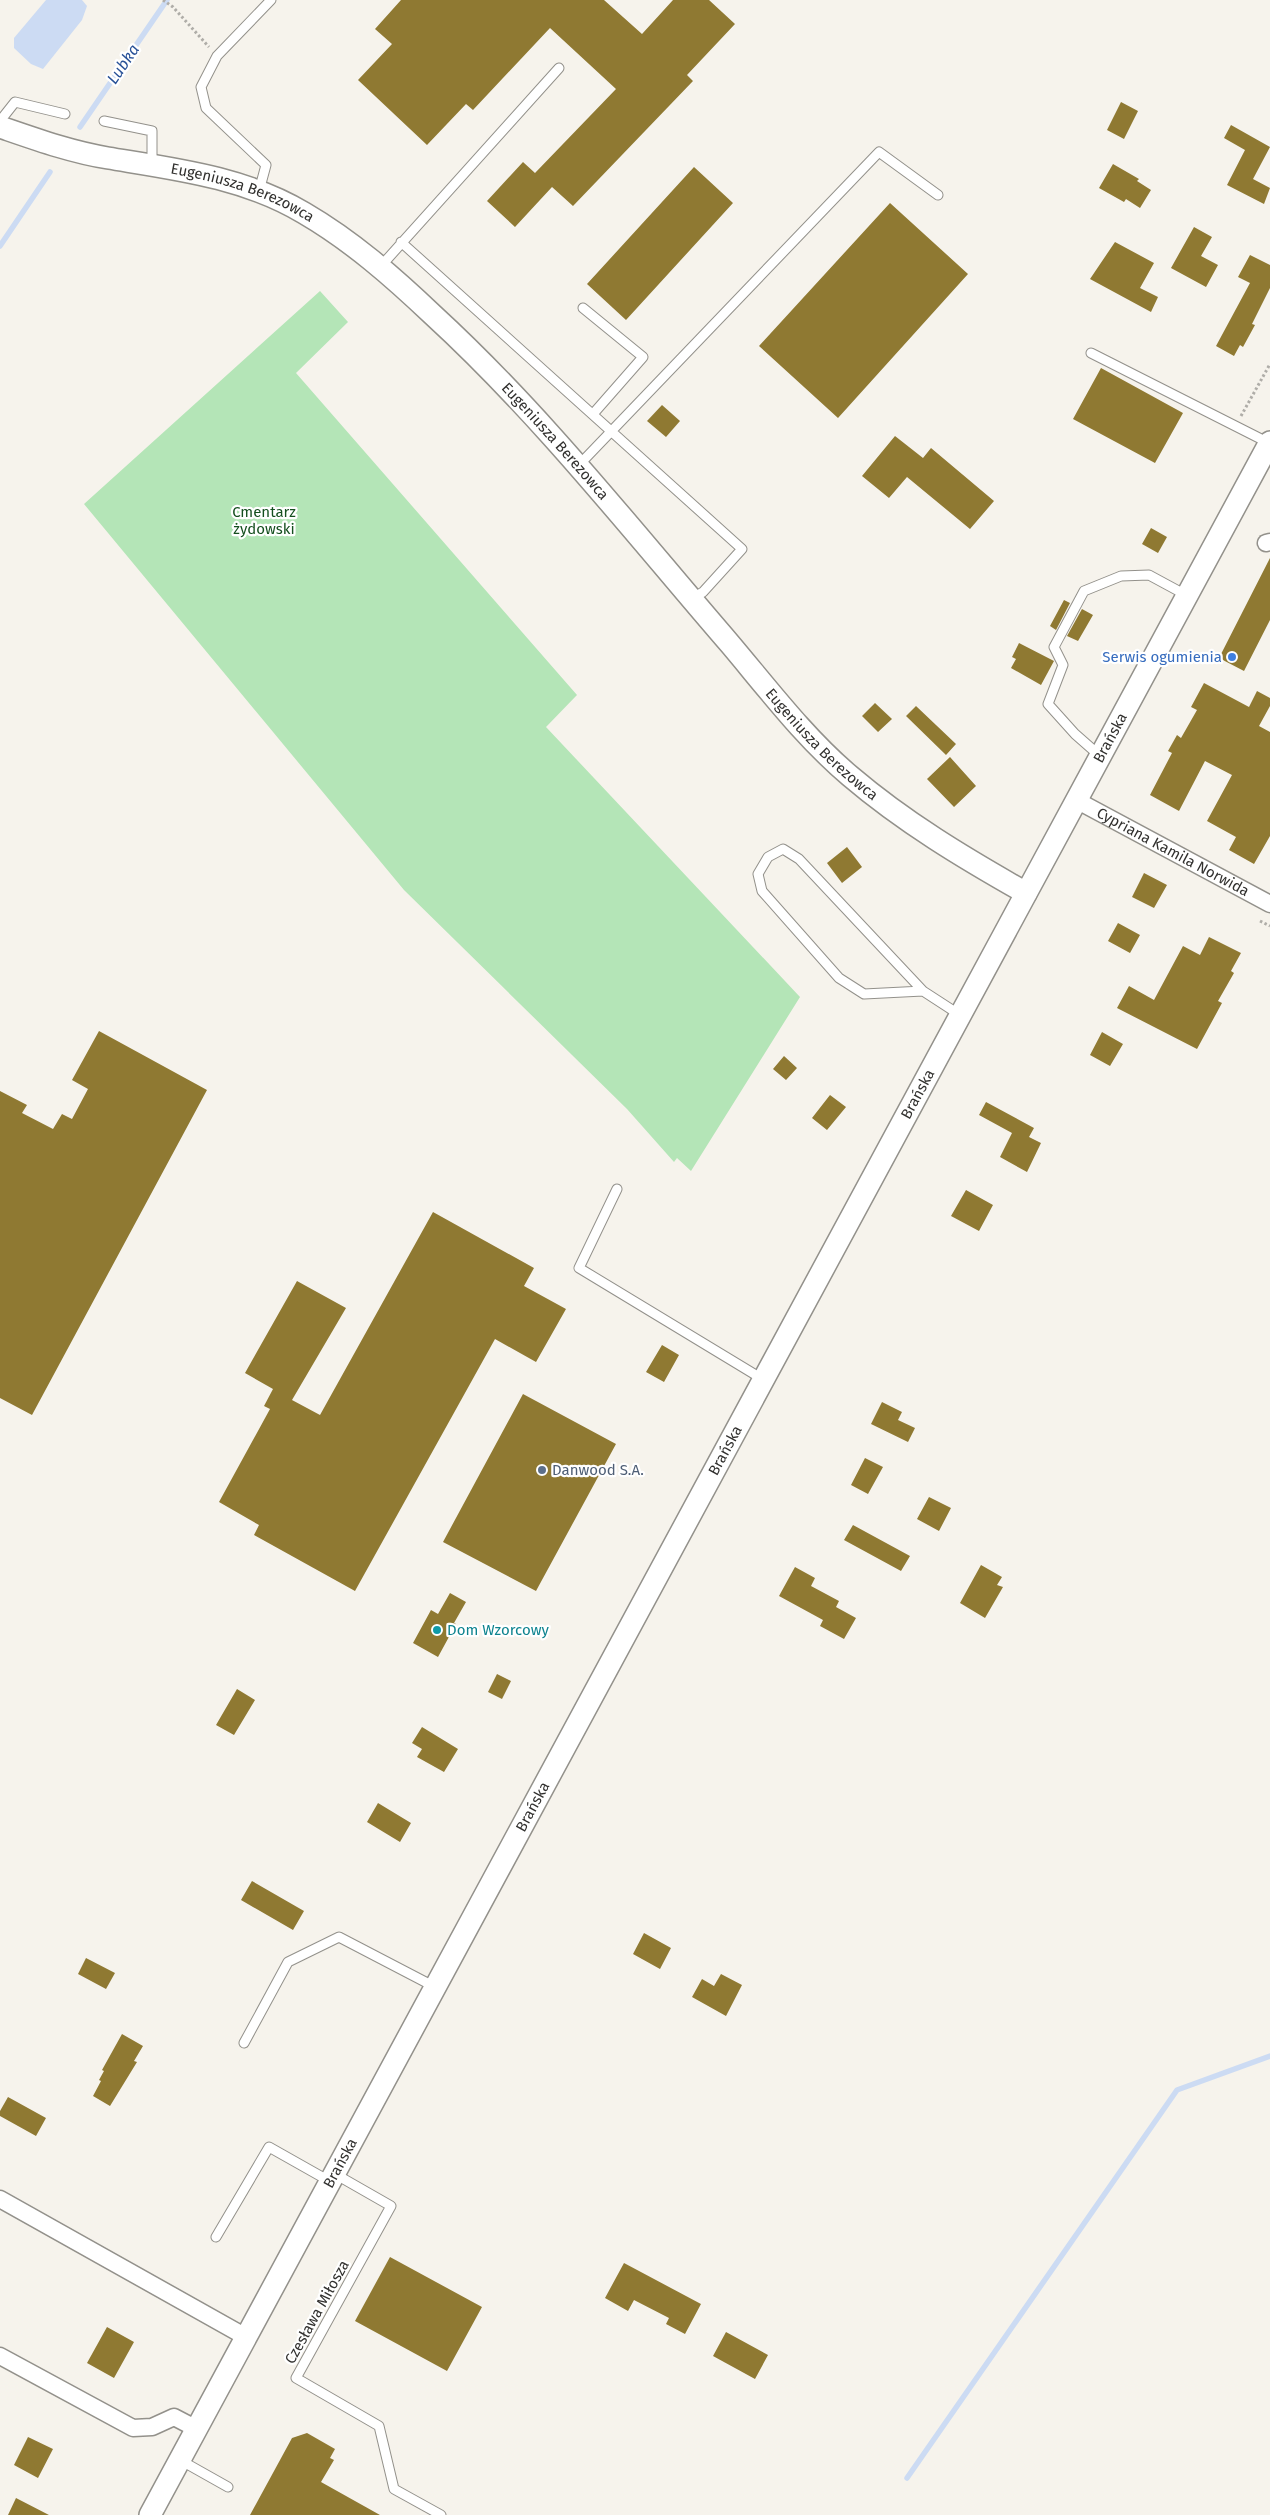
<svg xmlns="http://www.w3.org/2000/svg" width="1270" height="2515" font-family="'Fira Sans',sans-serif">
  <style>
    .green { fill: #b4e5b7 }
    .water { fill: #ccdbf3 }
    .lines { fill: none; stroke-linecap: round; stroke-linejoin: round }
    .stream { stroke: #ccdbf3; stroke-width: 5.5 }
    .building { fill: #8f7932 }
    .service-casing { stroke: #93918b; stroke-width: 11 }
    .minor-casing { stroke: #93918b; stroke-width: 19 }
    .tertiary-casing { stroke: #93918b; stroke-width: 24 }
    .path { stroke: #afada8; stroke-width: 3; stroke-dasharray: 2.5 2.5; stroke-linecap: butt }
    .service { stroke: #fff; stroke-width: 9 }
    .minor { stroke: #fff; stroke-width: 16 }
    .tertiary { stroke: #fff; stroke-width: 21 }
    .shop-dot { fill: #3f7fe0; stroke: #fff; stroke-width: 2 }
    .service-dot { fill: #5c6f8a; stroke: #fff; stroke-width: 2 }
    .culture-dot { fill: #0f9aa8; stroke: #fff; stroke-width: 2 }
    .labels { text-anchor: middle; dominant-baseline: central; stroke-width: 4.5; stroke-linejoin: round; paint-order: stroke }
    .street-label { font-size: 15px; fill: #32312f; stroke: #fff }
    .park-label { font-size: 15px; fill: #144f1e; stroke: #fff }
    .shop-label { font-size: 15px; fill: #366cbe; stroke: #fff; text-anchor: end }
    .service-label { font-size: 15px; fill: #4e5e75; stroke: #fff; text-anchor: start }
    .culture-label { font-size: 15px; fill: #0d838f; stroke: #fff; text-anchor: start }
    .water-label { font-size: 16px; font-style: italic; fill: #285197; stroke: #fff }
  </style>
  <rect width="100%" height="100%" fill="#f6f3ec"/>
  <!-- green -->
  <path class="green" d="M320 291 348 322 296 373 577 695 546 727 800 997 691 1171 677 1158 674 1162 627 1109 404 890 84 504Z"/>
  <!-- water -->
  <path class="water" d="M46 0H82L87 6 82 20 43 69 31 64 14 48V38Z"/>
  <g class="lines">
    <!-- stream -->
    <path class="stream" d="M80 127 167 0
      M0 246 50 172
      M907 2478 1177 2090 1270 2056"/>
  </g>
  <!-- building -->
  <path class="building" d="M401 0H604L642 34 673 0H709L735 24 687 75 693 81 573 206 552 187 515 227 487 201 523 162 535 173 616 89 550 28 473 110 466 104 427 145 358 80 392 44 375 29Z
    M1121 102 1138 111 1124 139 1107 130Z
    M1231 125 1270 147 1253 179 1270 188 1264 204 1227 185 1245 150 1224 138Z
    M1113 164 1139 179 1137 181 1151 190 1140 208 1126 199 1124 202 1099 188Z
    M694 167 733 203 626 320 587 284Z
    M890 203 968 274 838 418 759 346Z
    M1194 227 1212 237 1201 256 1218 265 1206 287 1171 268Z
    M1115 242 1154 263 1140 288 1158 297 1151 312 1090 279Z
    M1250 255 1270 265V288L1252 324 1255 325 1243 347 1240 345 1234 356 1216 346 1250 283 1238 277Z
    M1101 368 1183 413 1155 463 1073 419Z
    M662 405 680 421 666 437 647 421Z
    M895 436 923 458 931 448 994 501 970 529 907 477 889 498 862 476Z
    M1151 528 1167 537 1158 553 1142 544Z
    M1270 558V620L1244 671 1219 658Z
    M1064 600 1070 603 1056 630 1050 626Z
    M1082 609 1093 615 1078 641 1067 636Z
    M1019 643 1054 661 1041 685 1011 668 1016 659 1012 657Z
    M1204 683 1249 707 1257 691 1270 698V706L1259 726 1270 732V836L1254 864 1229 850 1236 837 1207 821 1232 775 1205 761 1179 811 1150 795 1172 753 1168 751 1177 735 1181 738 1197 710 1191 707Z
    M875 703 892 719 878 732 862 716Z
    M916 706 956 744 946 755 906 716Z
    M950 757 976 786 954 807 927 779Z
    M847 847 862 867 842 883 827 863Z
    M1144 873 1167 885 1154 908 1132 897Z
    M1118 923 1140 935 1130 953 1108 941Z
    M1209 937 1241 953 1231 971 1234 973 1218 1001 1222 1003 1197 1049 1117 1008 1129 986 1154 1000 1183 946 1200 955Z
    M99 1031 207 1090 32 1415 0 1398V1091L27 1105 22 1113 53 1129 62 1114 72 1119 88 1089 72 1080Z
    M1102 1032 1123 1044 1110 1066 1090 1055Z
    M784 1056 797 1068 786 1080 773 1069Z
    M830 1095 846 1107 827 1130 812 1118Z
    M986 1102 1034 1128 1029 1137 1041 1143 1027 1172 1000 1157 1012 1133 979 1115Z
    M966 1190 993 1205 979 1231 951 1216Z
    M433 1212 534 1268 524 1286 566 1309 536 1362 495 1339 355 1591 254 1535 259 1525 219 1502 270 1409 264 1406 273 1389 245 1373 297 1281 346 1308 292 1400 320 1415Z
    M662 1345 679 1355 664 1382 646 1372Z
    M523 1394 616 1444 536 1591 443 1542Z
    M882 1402 902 1412 898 1420 915 1428 908 1442 871 1424Z
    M865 1458 883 1467 868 1494 851 1485Z
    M929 1497 951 1508 939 1531 917 1519Z
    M853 1525 910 1556 901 1571 844 1540Z
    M981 1565 1002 1577 997 1585 1003 1587 985 1618 960 1603Z
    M795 1567 815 1578 811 1586 839 1601 836 1607 856 1618 844 1639 820 1626 823 1620 779 1596Z
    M450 1593 466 1602 454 1623 456 1624 438 1657 413 1643 431 1610 438 1614Z
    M497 1674 511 1681 502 1699 488 1692Z
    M237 1689 255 1700 234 1735 216 1725Z
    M422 1727 458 1749 444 1772 417 1757 422 1749 412 1743Z
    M378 1803 411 1823 400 1842 367 1822Z
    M252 1881 304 1911 293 1930 241 1900Z
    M644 1933 671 1948 660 1969 633 1954Z
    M86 1958 115 1973 106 1989 78 1974Z
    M721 1974 742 1985 726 2016 692 1997 702 1979 714 1986Z
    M122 2034 143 2046 134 2061 137 2062 110 2106 93 2096 101 2081 99 2080 104 2071 102 2070Z
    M8 2097 46 2118 36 2136 0 2116V2111Z
    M390 2257 482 2307 447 2371 355 2321Z
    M624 2263 701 2304 685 2334 666 2324 669 2318 634 2300 628 2311 605 2298Z
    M107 2327 134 2342 114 2378 87 2363Z
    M726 2332 768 2355 755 2379 713 2356Z
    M307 2433 335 2449 330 2458 334 2460 321 2482 380 2515H250L292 2438Z
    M28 2437 53 2449 38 2478 14 2465Z
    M16 2498 49 2515H8Z"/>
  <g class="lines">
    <!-- service casing -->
    <g class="service-casing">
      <path id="service" d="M0 121 15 102 65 114
        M104 121 152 131V163
        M259 191 266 165 206 108 201 87 217 56 271 0
        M401 242 742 549 703 592 691 599
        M381 266 559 68
        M583 308 643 357 593 414
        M1091 353 1269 443
        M578 466 879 152 938 195
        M1100 756 1075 734 1048 704 1063 665 1054 647 1084 591 1121 576 1149 575 1186 595
        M923 991 864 994 839 978 762 891 758 874 768 857 783 849 799 859 923 991 960 1015
        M617 1189 579 1268 764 1380
        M244 2043 288 1962 339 1937 435 1987
        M335 2174 391 2206 296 2378 379 2426 394 2489 441 2515
        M216 2237 269 2147 331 2182
        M180 2460 228 2487"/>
    </g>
    <!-- minor casing -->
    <g class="minor-casing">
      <g id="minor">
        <path d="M1266 543 1270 542"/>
        <path id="s1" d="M1076 800 1270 904"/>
        <path d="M0 2199 246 2337"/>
        <path d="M0 2356 133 2428 152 2427 174 2417 197 2429"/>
      </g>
    </g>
    <!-- tertiary casing -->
    <g class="tertiary-casing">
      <g id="tertiary">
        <path id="s2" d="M0 127C35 139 71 152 108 158 175 169 244 177 304 213 352 241 393 277 433 315 542 415 634 533 730 644 768 689 805 738 850 776 904 822 964 858 1026 893"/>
        <path id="s3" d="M150 2515 1270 442"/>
      </g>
    </g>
    <!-- path -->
    <path class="path" d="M163 0 173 7 209 47
      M1241 416 1270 364
      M1260 921 1270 926"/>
    <!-- service -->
    <use href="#service" class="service"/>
    <!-- minor -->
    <use href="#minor" class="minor"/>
    <!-- tertiary -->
    <use href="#tertiary" class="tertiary"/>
  </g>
  <!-- markers -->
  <circle class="shop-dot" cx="1232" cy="657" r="5"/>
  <circle class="service-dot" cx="542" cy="1470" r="5"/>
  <circle class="culture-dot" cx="437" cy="1630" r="5"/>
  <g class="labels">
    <!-- street labels -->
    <g class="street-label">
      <text stroke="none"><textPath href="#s2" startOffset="252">Eugeniusza Berezowca</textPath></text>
      <text stroke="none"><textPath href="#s2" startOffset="658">Eugeniusza Berezowca</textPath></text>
      <text stroke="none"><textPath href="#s3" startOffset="2020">Brańska</textPath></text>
      <text stroke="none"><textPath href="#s2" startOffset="1062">Eugeniusza Berezowca</textPath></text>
      <text stroke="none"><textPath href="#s1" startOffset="110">Cypriana Kamila Norwida</textPath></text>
      <text stroke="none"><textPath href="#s3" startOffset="1615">Brańska</textPath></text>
      <text stroke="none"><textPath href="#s3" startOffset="1210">Brańska</textPath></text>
      <text stroke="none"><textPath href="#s3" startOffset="805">Brańska</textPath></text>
      <text stroke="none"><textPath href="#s3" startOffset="400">Brańska</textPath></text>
      <text transform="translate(317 2312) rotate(-61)">Czesława Miłosza</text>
    </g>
    <!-- park labels -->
    <g class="park-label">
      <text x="264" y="512">Cmentarz<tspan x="264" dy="17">żydowski</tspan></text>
    </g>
    <!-- shop labels -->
    <g class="shop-label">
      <text x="1222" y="657">Serwis ogumienia</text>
    </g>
    <!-- service labels -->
    <g class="service-label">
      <text x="552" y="1470">Danwood S.A.</text>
    </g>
    <!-- culture labels -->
    <g class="culture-label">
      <text x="447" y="1630">Dom Wzorcowy</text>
    </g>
    <!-- water labels -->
    <g class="water-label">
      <text transform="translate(123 64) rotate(-56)">Lubka</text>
    </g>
  </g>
</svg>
